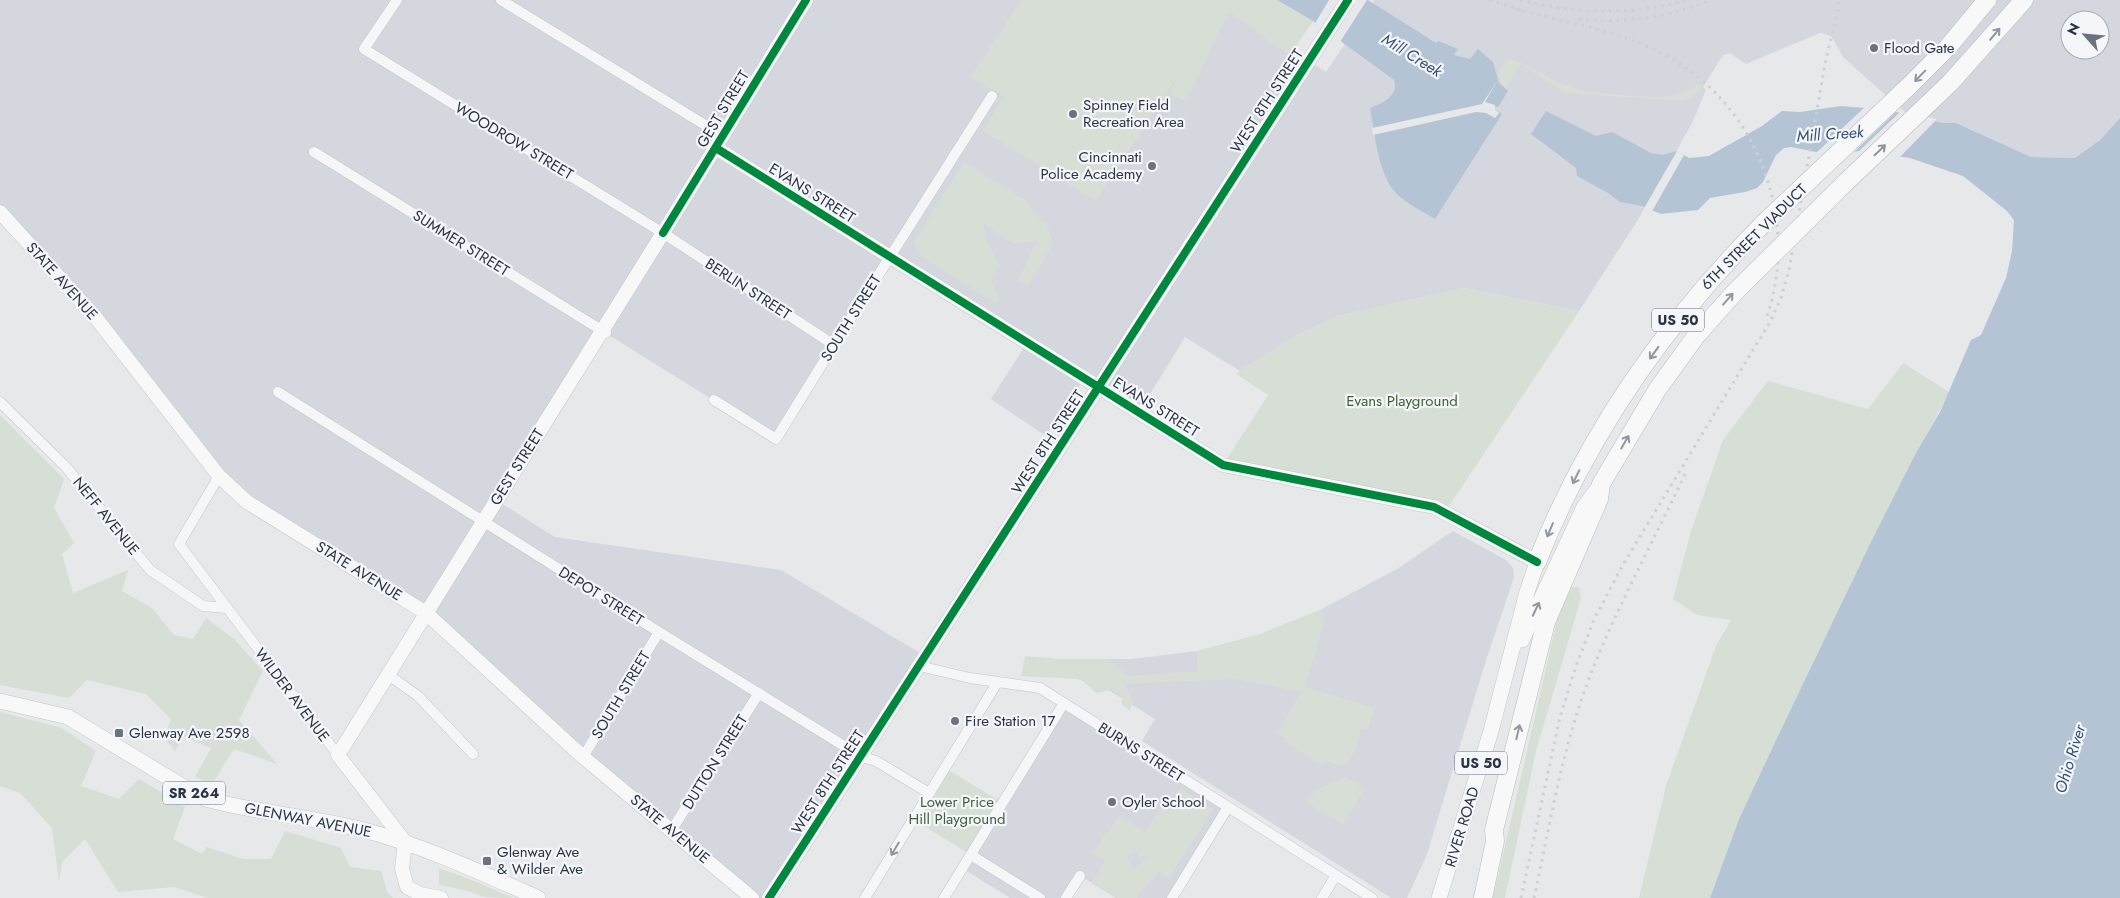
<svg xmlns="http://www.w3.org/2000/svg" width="2120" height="898" font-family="Jost,sans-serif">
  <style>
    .built { fill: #d4d7dd; fill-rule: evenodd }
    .green { fill: #d6ded6; fill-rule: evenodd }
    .water { fill: #b4c4d5 }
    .pier { fill: #e6e8ea }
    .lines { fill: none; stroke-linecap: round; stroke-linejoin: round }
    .street-casing { stroke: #c4c6c8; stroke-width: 11 }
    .secondary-casing { stroke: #c4c6c8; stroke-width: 15 }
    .primary-casing { stroke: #c2c5c8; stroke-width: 16 }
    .highway-casing { stroke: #b8bbbf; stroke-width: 19 }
    .street { stroke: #f5f6f7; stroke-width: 10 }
    .secondary { stroke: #f8f8f8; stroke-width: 14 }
    .primary { stroke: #f8f8f8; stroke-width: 15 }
    .highway { stroke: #f8f8f8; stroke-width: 18 }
    .rail { stroke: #cecfd2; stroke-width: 3; stroke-dasharray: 2.5 5; stroke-linecap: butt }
    .secondary-bridge-casing { stroke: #c4c6c8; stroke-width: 15; stroke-linecap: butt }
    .highway-bridge-casing { stroke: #b8bbbf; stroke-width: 19; stroke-linecap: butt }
    .secondary-bridge { stroke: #f8f8f8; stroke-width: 14 }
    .highway-bridge { stroke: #f8f8f8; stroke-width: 18 }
    .cycleway-casing { stroke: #f4f6f9; stroke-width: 11 }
    .cycleway { stroke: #00873e; stroke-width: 8 }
    .oneway { stroke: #92969e }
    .oneway2 { stroke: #90959e }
    .poi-dot { fill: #6c737f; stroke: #f4f6f9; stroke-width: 2 }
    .labels { text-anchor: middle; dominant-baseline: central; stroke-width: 4.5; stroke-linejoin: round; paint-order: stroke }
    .shield { fill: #f4f6f9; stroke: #676e7b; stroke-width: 1 }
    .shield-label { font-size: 14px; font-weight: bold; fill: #2b3445 }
    .poi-label { font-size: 15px; fill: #2b3445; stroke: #f4f6f9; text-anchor: start }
    .street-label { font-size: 15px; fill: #2b3445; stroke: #f4f6f9 }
    .park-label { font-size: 15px; fill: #3f6138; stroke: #f4f6f9 }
    .water-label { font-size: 16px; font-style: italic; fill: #34527a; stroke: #f4f6f9 }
  </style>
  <rect width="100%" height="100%" fill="#e6e8ea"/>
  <!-- built -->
  <path class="built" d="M0 0H1215L1326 72 1374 0H2120V118L2100 140 2075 158 2031 157 1956 123 1946 124 1908 115 1843 57 1831 36 1820 33 1746 64 1730 53 1723 55 1703 87 1706 90 1693 121 1639 218 1579 311 1464 288 1338 316 1301 333 1240 371 1185 337 1139 412 1084 379 1046 436 991 399 1027 343 890 258 776 439 607 334 496 500 555 537 781 570 925 656 769 898H752L426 613 247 502 0 212ZM2070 20H2100V50H2070Z
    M1453 531 1506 560 1513 568 1514 577 1487 657 1427 854 1407 898H1391L1142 741 1155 719 1059 659H1132L1197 651 1261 634 1320 610 1397 569Z
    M1064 703 1228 807 1172 898H1116L1086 879H1083L1066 898H1010L962 868Z"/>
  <!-- green -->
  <path class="green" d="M1021 0H1277L1313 21 1290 55 1229 12 1186 102 1170 94 1177 77 1096 201 983 131 1004 97 971 77Z
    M1507 59C1530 63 1546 78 1567 86 1586 93 1659 100 1678 95 1684 93 1688 91 1691 87L1694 88 1698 83 1703 87 1692 98 1682 101 1566 93 1521 64 1506 88 1501 83 1498 73Z
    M964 162 1028 202 1038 218 1047 224 1053 244 1029 285 1019 280 1036 241 1014 244 984 224 987 241 1000 266 991 281 998 293 997 304 922 257 913 243Z
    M1464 288 1579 311 1445 512 1223 465 1268 395 1236 374 1240 371 1301 333 1338 316Z
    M1903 363 1949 392 1870 544 1778 736 1739 819 1710 898H1639L1666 786 1716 646 1731 620 1697 615 1673 599 1691 531 1723 440 1768 381 1868 409Z
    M0 415 64 479 54 508 74 543 62 554 73 593 128 570 122 591 152 608 174 635 193 639 206 618 234 639 263 671 239 720 277 764 234 749 212 784 195 777 211 748 183 736 175 751 164 738 171 719 146 694 87 680 69 698 0 685Z
    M1569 587H1579L1581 598 1536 751 1505 898H1493L1559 612Z
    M1320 610 1323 614 1324 623 1305 687 1375 708 1368 730 1361 729C1357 745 1349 778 1329 761L1323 765 1285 742 1286 738 1277 733 1301 692 1236 679 1125 684 1133 702 1130 710 1122 705V696L1111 690 1096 693 1083 681 1077 679 1021 676 1025 656 1059 659H1107L1128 676 1197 671V651L1261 634Z
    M0 712 62 728 96 751 81 786 119 799 139 779 185 807 173 839 202 854 207 847 243 859H271L285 831 341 848 350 867 381 871 387 892 393 898H208L174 887 118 892 85 839 62 862 59 882 52 828 20 793 0 786Z
    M945 768 1003 803 971 855 913 819Z
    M1346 777 1364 789 1343 825 1307 802 1318 789Z
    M1180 788 1213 809 1169 879 1159 872C1156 878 1153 879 1147 884 1143 888 1142 893 1136 896L1138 898H1116L1091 883 1105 861 1093 853 1106 832 1108 833 1119 816 1145 832 1161 807 1166 810 1169 809ZM1136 851 1139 856H1146L1141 864 1133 869 1127 857Z
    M439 868 474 881 513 898C505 898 492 898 485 897 470 891 455 888 439 885Z"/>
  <!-- water -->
  <path class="water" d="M1277 0H1368L1436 43 1438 41 1458 49 1454 55 1470 59 1478 49 1493 62 1499 83 1508 91 1498 107 1494 106 1495 110 1502 114 1435 219C1422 211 1407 204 1396 193 1378 174 1375 134 1370 108 1383 103 1399 96 1394 80L1313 21Z
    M1841 106 1888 110 1943 123H1956L2031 157 2075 158 2100 140 2120 118V898H1710L1739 819 1778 736 1870 544 1916 453 1940 412 1971 340 1981 335 2006 278 2012 251 2014 220 2007 211 1963 176 1910 158 1862 151 1826 154 1791 147 1784 148 1776 155 1763 182 1757 188 1745 192 1710 198 1698 210 1661 214 1642 206 1620 202 1608 193 1577 176 1576 168 1531 134 1546 111 1596 136 1612 132 1651 153 1662 155 1677 151 1689 158 1709 156 1762 126 1782 111 1800 112Z"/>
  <!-- pier -->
  <path class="pier" d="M1329 0H1367L1340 42 1314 25Z
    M1498 80 1485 102 1495 105V110L1499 113 1495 118 1486 113 1476 112 1373 135 1372 128 1482 104Z
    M1867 105 1898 110 1852 154 1826 157 1815 154Z
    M1901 111 1937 119 1898 159 1856 154Z
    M1677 151 1684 155 1651 213 1643 210Z"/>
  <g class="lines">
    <!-- street casing -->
    <g class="street-casing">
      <path id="street" d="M397 0 364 49 663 233 834 345
        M501 0 723 136
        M314 152 606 333
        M278 392 659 632 862 757 876 761 929 793
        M714 400 776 439 834 345 992 96
        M0 402 66 467 150 570 203 606 226 608
        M219 476 179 544 338 755
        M919 666 970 678 1040 688 1372 898
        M387 674 418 696 473 754
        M583 757 659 632
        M671 831 759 693
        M971 855 1040 898
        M865 898 997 683
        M944 898 1064 703
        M1066 898 1080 876
        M1172 898 1228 807
        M1322 898 1336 875"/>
    </g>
    <!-- secondary casing -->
    <g class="secondary-casing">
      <path id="secondary" d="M716 148 1223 465 1434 507 1537 562
        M0 212 96 318 219 476 247 502 426 613 583 757 752 898
        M441 898 420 894 407 887 402 869 405 842 338 755 663 233 806 0
        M769 898 975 579"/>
    </g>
    <!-- primary casing -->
    <g class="primary-casing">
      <path id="primary" d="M1522 640 1584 507 1601 484
        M0 701 68 717 192 792 206 799C256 813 309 816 360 829 422 845 480 872 538 898
        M1439 898 1491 731 1527 592 1537 562"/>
    </g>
    <!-- highway casing -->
    <g class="highway-casing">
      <path id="highway" d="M1845 183 1950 83 2024 0
        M1537 562C1587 434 1668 320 1764 223
        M1483 898 1495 841 1494 830 1546 622 1599 499 1601 484 1657 390 1696 336"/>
    </g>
    <!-- street -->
    <use href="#street" class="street"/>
    <!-- secondary -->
    <use href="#secondary" class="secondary"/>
    <!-- primary -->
    <use href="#primary" class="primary"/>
    <!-- highway -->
    <use href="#highway" class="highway"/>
    <!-- rail -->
    <path class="rail" d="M1490 0 1522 10
      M1520 0C1576 14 1631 16 1687 0
      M1516 9C1564 22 1616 30 1661 53 1755 100 1801 216 1767 316
      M1579 19C1624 24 1670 17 1711 0
      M1521 898 1560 717 1576 666 1593 622 1621 568 1770 322 1781 298 1789 270 1825 64 1840 0
      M1534 898C1549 830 1560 760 1583 695 1610 619 1651 547 1685 474"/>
    <!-- secondary-bridge casing -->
    <g class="secondary-bridge-casing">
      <path id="secondary-bridge" d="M975 579 1348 0"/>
    </g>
    <!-- highway-bridge casing -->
    <g class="highway-bridge-casing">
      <path id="highway-bridge" d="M1764 223 1909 86 1948 47 1987 0
        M1696 336 1734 293 1845 183"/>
    </g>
    <!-- secondary-bridge -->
    <use href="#secondary-bridge" class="secondary-bridge"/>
    <!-- highway-bridge -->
    <use href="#highway-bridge" class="highway-bridge"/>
    <!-- cycleway casing -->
    <g class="cycleway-casing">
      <path id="cycleway" d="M716 148 1223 465 1434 507 1537 562
        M663 233 806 0
        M769 898 1348 0"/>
    </g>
    <!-- cycleway -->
    <use href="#cycleway" class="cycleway"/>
  </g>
  <!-- one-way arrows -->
  <defs><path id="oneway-shaft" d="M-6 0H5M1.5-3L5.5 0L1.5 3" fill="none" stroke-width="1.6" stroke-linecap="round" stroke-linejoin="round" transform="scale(1.25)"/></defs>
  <g class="oneway">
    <use href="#oneway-shaft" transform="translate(1995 34) rotate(-50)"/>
    <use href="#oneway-shaft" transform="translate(1920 76) rotate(134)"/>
    <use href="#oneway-shaft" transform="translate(1880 150) rotate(-44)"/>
    <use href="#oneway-shaft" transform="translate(1728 299) rotate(-49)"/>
    <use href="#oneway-shaft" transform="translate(1654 353) rotate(126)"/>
    <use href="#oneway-shaft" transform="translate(1625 442) rotate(-60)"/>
    <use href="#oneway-shaft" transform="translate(1576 477) rotate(116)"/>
    <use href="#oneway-shaft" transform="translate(1550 530) rotate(113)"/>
    <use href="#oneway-shaft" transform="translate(1536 609) rotate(-65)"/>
    <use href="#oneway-shaft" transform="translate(1518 732) rotate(-77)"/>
  </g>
  <use class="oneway2" href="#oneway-shaft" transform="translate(895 849) rotate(121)"/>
  <!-- markers -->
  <g class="poi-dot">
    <circle cx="1874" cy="48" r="5"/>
    <circle cx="1073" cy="114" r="5"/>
    <circle cx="1152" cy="166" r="5"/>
    <circle cx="955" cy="721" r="5"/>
    <rect x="114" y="728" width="10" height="10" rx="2.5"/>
    <circle cx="1112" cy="802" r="5"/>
    <rect x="482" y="856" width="10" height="10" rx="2.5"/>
  </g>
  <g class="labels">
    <!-- shield labels -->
    <g class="shield">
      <rect x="1652" y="308.5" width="52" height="23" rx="4"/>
      <rect x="1455" y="751.5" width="52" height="23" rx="4"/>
      <rect x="163" y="781.5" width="62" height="23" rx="4"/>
    </g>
    <g class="shield-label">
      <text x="1678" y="320">US 50</text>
      <text x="1481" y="763">US 50</text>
      <text x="194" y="793">SR 264</text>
    </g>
    <!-- poi labels -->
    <g class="poi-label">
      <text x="1884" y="48">Flood Gate</text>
      <text x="1083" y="105">Spinney Field<tspan x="1083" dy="17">Recreation Area</tspan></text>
      <text x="1142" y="157" text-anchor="end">Cincinnati<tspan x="1142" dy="17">Police Academy</tspan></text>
      <text x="965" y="721">Fire Station 17</text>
      <text x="129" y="733">Glenway Ave 2598</text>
      <text x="1122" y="802">Oyler School</text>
      <text x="497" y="852">Glenway Ave<tspan x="497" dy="17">&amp; Wilder Ave</tspan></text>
    </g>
    <!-- street labels -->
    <g class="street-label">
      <text transform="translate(1267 101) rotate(-57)">WEST 8TH STREET</text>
      <text transform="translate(723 109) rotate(-59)">GEST STREET</text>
      <text transform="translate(514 141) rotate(31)">WOODROW STREET</text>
      <text transform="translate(812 193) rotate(32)">EVANS STREET</text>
      <text transform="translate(1754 237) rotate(-45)">6TH STREET VIADUCT</text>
      <text transform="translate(461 243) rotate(32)">SUMMER STREET</text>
      <text transform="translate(62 281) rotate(48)">STATE AVENUE</text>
      <text transform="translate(748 289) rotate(33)">BERLIN STREET</text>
      <text transform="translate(851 318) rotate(-58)">SOUTH STREET</text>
      <text transform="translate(1156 407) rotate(32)">EVANS STREET</text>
      <text transform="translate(1048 442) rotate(-57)">WEST 8TH STREET</text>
      <text transform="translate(517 467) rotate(-58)">GEST STREET</text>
      <text transform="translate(106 516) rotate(51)">NEFF AVENUE</text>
      <text transform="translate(359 571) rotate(32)">STATE AVENUE</text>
      <text transform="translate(601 596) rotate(32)">DEPOT STREET</text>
      <text transform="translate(292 695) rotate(53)">WILDER AVENUE</text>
      <text transform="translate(621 695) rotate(-59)">SOUTH STREET</text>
      <text transform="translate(1141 752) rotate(32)">BURNS STREET</text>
      <text transform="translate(715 762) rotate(-58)">DUTTON STREET</text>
      <text transform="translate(828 782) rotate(-57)">WEST 8TH STREET</text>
      <text transform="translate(308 820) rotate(11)">GLENWAY AVENUE</text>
      <text transform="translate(1462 827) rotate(-73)">RIVER ROAD</text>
      <text transform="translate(670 829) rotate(40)">STATE AVENUE</text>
    </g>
    <!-- park labels -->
    <g class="park-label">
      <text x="1402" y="401">Evans Playground</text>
      <text x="957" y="802">Lower Price<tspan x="957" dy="17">Hill Playground</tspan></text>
    </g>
    <!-- water labels -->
    <g class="water-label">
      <text transform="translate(1412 55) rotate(32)">Mill Creek</text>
      <text transform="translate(1830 134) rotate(-4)">Mill Creek</text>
      <text transform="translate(2070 759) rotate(-73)">Ohio River</text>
    </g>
  </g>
  <!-- north arrow -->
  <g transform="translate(2085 35) rotate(297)"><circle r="24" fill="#f4f6f9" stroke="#a4a8b1"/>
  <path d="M0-4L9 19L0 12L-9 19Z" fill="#6c737f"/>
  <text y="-8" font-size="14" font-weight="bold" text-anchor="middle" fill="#2b3445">N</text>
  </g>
</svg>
